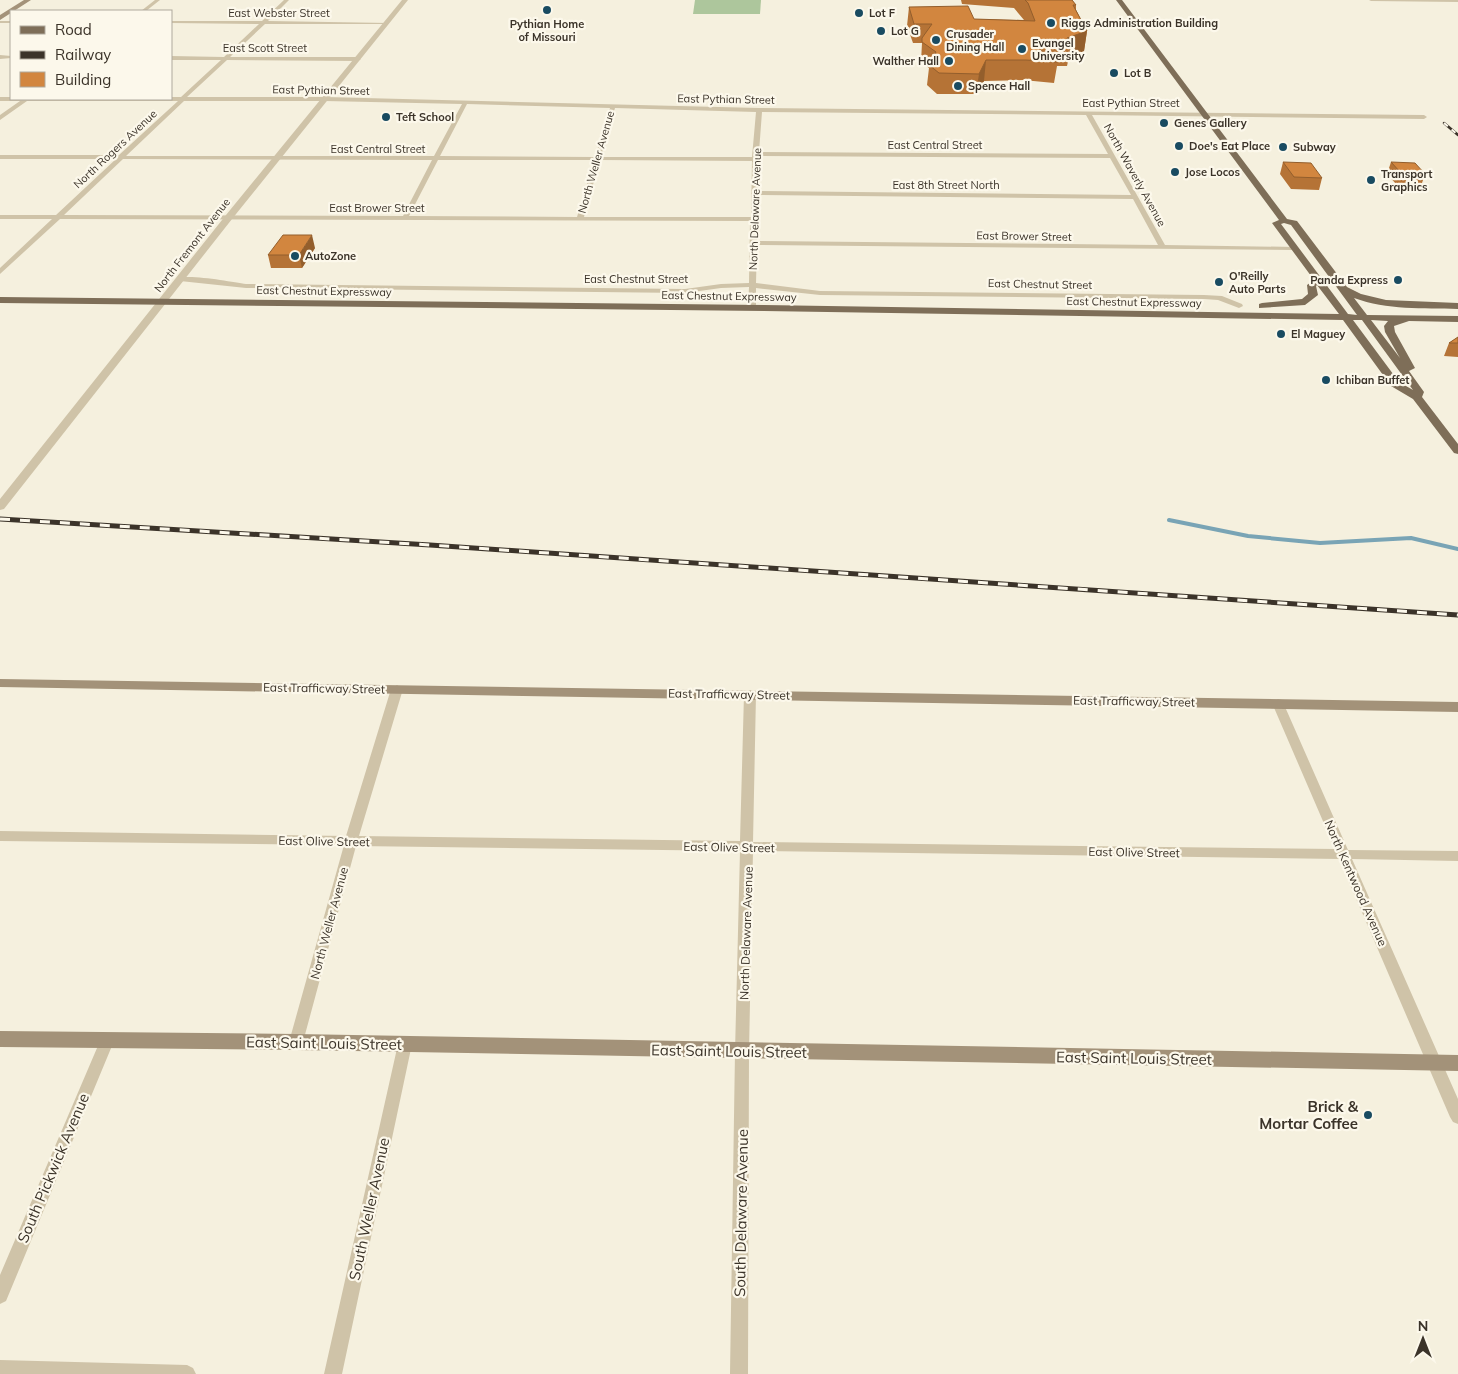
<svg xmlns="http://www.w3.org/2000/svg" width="1458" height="1374" font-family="Mulish,sans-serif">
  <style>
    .green { fill: #adc69c }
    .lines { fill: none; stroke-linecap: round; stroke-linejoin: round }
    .stream { stroke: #79a4b5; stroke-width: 4 }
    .minor { fill: #cfc3a8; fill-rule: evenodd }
    .tertiary { fill: #cfc3a8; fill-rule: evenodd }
    .secondary { fill: #a39279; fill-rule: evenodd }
    .primary { fill: #7e6e58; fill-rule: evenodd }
    .rail-far1-casing { stroke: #3b3329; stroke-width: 2.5 }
    .rail-casing { stroke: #3b3329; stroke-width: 5 }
    .rail-far1 { stroke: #fcf8eb; stroke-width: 2; stroke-dasharray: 5; stroke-linecap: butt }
    .rail { stroke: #fcf8eb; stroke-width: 3; stroke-dasharray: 10; stroke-linecap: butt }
    .wall { fill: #b57336 }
    .shaded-wall { fill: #935e2c }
    .building { fill: #d2863f; stroke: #935e2c }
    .poi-dot { fill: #194b61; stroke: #fcf8eb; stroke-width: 2 }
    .labels { text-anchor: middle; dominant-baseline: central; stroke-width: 4.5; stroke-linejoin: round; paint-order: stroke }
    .far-street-label { font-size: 11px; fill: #3b3329; stroke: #fcf8eb }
    .far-poi-label { font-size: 11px; font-weight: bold; fill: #3b3329; stroke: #fcf8eb; text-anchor: start }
    .street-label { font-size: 12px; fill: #3b3329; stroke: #fcf8eb }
    .near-street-label { font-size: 15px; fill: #3b3329; stroke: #fcf8eb }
    .near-poi-label { font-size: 15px; font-weight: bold; fill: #3b3329; stroke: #fcf8eb; text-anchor: end }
  </style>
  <rect width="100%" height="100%" fill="#f5f0de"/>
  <!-- green -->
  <path class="green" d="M695 0H761L760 14H693Z"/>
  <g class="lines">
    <!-- stream -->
    <path class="stream" d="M1169 520 1248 536 1320 543 1411 538 1458 549"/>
    <!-- minor -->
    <path class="minor" d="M155 0H160L146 11H141Z
      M284 0H289L268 21 389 23 387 24H265L230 57H358L361 59 358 61 227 60 187 97H325L759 108 1424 115 1427 117 1424 119 1092 115 1165 245 1295 247V249L1293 250 757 245 756 283 820 291 1204 295 1222 296 1242 304 1243 306 1239 308 1218 300 1204 299 820 295 756 288V308L752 310 748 308 749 287 721 288 685 293 246 288 180 281 176 279C186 273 232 282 246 284L685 289 721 284 749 283 750 221 60 219 0 274V268L52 219H0V215H56L116 159H0V155H119L178 101H27L0 120V115L20 101H0V97H181L221 60H171V56L224 57 259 24 171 23V21H262ZM184 101H325L462 104 434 156H126ZM467 104 610 108 595 157 440 156ZM615 108 756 112 752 157H601ZM762 112 1086 115 1108 154 759 152ZM758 156 1110 158 1131 195 758 191ZM123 159 432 160 403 216 64 215ZM438 160H594L577 217 409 216ZM600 160 752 161 751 217H584ZM758 195 1133 199 1158 245 757 241Z
      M1369 0H1458V2L1371 1Z
      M0 21H11V23H0Z
      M0 55 11 56V58L0 59Z
      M397 685 403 689 359 836 740 841 744 694 750 690 756 694 753 842 1335 849 1272 703 1278 699 1282 700 1348 850 1458 851V861L1352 859 1458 1099V1124L1453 1122 1450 1117 1339 859 753 851 749 1052 748 1374H730L735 1052 740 851 356 846 303 1042 301 1046 296 1048 291 1046 289 1042 344 845 0 841V831L346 836 391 689Z
      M107 1035 112 1037 114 1041 6 1301 0 1304V1275L100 1041 102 1037Z
      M405 1038 410 1040 412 1044 342 1374H324L398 1044 400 1040Z
      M0 1360 187 1365 193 1368 196 1374H0Z"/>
    <!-- tertiary -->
    <path class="tertiary" d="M402 0H408L232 219 4 509 0 510V499L226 215Z"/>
    <!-- secondary -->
    <path class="secondary" d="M24 0H31L0 20V15Z
      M0 679 1458 702V712L0 687Z
      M0 1031 296 1034 1458 1055V1071L296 1050 0 1047Z"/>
    <!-- primary -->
    <path class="primary" d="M1116 0H1122L1287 219 1297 221 1347 287 1361 294 1386 300 1458 303V309C1423 308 1387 310 1354 298L1367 315 1458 316V322L1409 321 1394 326 1395 332 1415 368 1409 371 1424 392 1422 397 1458 444V454L1454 453 1413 399 1391 386 1343 320 764 311 0 303V297L764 305 1339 314 1317 285 1316 286 1318 295 1305 305 1259 308V304L1262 303 1302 299 1308 294 1307 285 1314 280 1272 223 1279 220ZM1284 223 1291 225 1357 315 1348 314 1281 224ZM1353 320H1362L1413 390 1399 382ZM1371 320 1388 321 1384 326 1385 332 1400 358Z"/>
    <!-- rail-far1 casing -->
    <g class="rail-far1-casing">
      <path id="rail-far1" d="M1444 123 1458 135"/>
    </g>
    <!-- rail casing -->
    <g class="rail-casing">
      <path id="rail" d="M0 519 430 545 1458 615"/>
    </g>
    <!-- rail-far1 -->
    <use href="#rail-far1" class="rail-far1"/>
    <!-- rail -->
    <use href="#rail" class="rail"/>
  </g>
  <!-- wall -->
  <path class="wall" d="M961 0H1072L1076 5V10L1087 31 1084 51 1069 57 1067 66H1057L1054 83 1023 80 984 81 976 94H937L927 85 929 68 921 62 922 43H913L907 26 909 7 974 19 1024 20 1014 8 962 4Z
    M1283 162 1322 178 1319 190 1291 189 1280 174Z
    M1391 162 1425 174 1421 186 1397 185 1387 174Z
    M315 248 302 268H271L268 255Z
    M1458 337V357L1444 356 1449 343Z"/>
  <!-- shaded-wall -->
  <path class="shaded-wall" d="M1087 31 1084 51 1069 57 1070 46 1067 38Z
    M986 60 984 81 976 94 979 74Z
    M312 235 315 248 302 268 299 255Z"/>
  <!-- building -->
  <path class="building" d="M1025 0H1072L1076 5H1073L1087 31 1067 38 1070 46 1034 45 1057 62 1026 60H986L979 74 939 73 929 65 936 52 922 42V38L932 24H914L909 7 968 6 974 19 1035 21 1028 3Z
    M1283 162 1311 163 1322 178 1294 177Z
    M1391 162 1415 163 1425 174 1401 173Z
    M283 235H312L299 255H268Z
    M1458 337V343H1449Z"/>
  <!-- markers -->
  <g class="poi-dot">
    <circle cx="547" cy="10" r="5"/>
    <circle cx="859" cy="13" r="5"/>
    <circle cx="1051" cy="23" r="5"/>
    <circle cx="881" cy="31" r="5"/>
    <circle cx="936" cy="40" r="5"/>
    <circle cx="1022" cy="49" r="5"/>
    <circle cx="949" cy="61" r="5"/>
    <circle cx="1114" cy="73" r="5"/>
    <circle cx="958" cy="86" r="5"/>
    <circle cx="386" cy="117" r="5"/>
    <circle cx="1164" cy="123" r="5"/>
    <circle cx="1179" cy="146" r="5"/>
    <circle cx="1283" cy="147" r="5"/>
    <circle cx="1175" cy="172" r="5"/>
    <circle cx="1371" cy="180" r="5"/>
    <circle cx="295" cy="256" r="5"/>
    <circle cx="1398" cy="280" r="5"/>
    <circle cx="1219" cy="282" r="5"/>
    <circle cx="1281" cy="334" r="5"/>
    <circle cx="1326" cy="380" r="5"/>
    <circle cx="1368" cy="1115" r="5"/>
  </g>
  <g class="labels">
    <!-- far-street labels -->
    <g class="far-street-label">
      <text x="279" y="13">East Webster Street</text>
      <text x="265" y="48">East Scott Street</text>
      <text transform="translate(321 90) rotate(1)">East Pythian Street</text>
      <text transform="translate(726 99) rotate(1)">East Pythian Street</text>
      <text x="1131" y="103">East Pythian Street</text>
      <text x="935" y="145">East Central Street</text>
      <text transform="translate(115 149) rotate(-43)">North Rogers Avenue</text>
      <text x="378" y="149">East Central Street</text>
      <text transform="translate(596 162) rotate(-74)">North Weller Avenue</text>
      <text transform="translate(1135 175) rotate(61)">North Waverly Avenue</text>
      <text x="946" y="185">East 8th Street North</text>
      <text x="377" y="208">East Brower Street</text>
      <text transform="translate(755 209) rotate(-88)">North Delaware Avenue</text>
      <text transform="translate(1024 236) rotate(1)">East Brower Street</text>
      <text transform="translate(192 245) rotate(-52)">North Fremont Avenue</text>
      <text x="636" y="279">East Chestnut Street</text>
      <text transform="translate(1040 284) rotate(1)">East Chestnut Street</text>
      <text transform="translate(324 291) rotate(1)">East Chestnut Expressway</text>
      <text transform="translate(729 296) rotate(1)">East Chestnut Expressway</text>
      <text transform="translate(1134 302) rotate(1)">East Chestnut Expressway</text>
    </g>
    <!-- far-poi labels -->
    <g class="far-poi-label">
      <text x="869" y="13">Lot F</text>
      <text x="1061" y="23">Riggs Administration Building</text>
      <text x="547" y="24" text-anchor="middle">Pythian Home<tspan x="547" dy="13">of Missouri</tspan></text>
      <text x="891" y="31">Lot G</text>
      <text x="946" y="34">Crusader<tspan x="946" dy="13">Dining Hall</tspan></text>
      <text x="1032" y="43">Evangel<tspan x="1032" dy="13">University</tspan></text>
      <text x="939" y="61" text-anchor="end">Walther Hall</text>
      <text x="1124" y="73">Lot B</text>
      <text x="968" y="86">Spence Hall</text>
      <text x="396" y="117">Teft School</text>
      <text x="1174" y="123">Genes Gallery</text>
      <text x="1189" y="146">Doe's Eat Place</text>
      <text x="1293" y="147">Subway</text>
      <text x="1185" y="172">Jose Locos</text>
      <text x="1381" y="174">Transport<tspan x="1381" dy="13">Graphics</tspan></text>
      <text x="305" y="256">AutoZone</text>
      <text x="1229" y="276">O'Reilly<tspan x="1229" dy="13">Auto Parts</tspan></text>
      <text x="1388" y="280" text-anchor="end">Panda Express</text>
      <text x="1291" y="334">El Maguey</text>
      <text x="1336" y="380">Ichiban Buffet</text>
    </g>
    <!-- street labels -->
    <g class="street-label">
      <text transform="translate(324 688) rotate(1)">East Trafficway Street</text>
      <text transform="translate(729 694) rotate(1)">East Trafficway Street</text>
      <text transform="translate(1134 701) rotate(1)">East Trafficway Street</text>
      <text transform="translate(324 841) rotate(1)">East Olive Street</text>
      <text transform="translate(729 847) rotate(1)">East Olive Street</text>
      <text transform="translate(1134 852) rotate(1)">East Olive Street</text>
      <text transform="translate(1356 883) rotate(66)">North Kentwood Avenue</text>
      <text transform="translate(329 923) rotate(-75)">North Weller Avenue</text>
      <text transform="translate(746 933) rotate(-88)">North Delaware Avenue</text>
    </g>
    <!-- near-street labels -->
    <g class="near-street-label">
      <text transform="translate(324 1043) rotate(1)">East Saint Louis Street</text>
      <text transform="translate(729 1051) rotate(1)">East Saint Louis Street</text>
      <text transform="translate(1134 1058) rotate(1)">East Saint Louis Street</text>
      <text transform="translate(53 1168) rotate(-67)">South Pickwick Avenue</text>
      <text transform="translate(369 1209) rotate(-78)">South Weller Avenue</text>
      <text transform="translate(741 1213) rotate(-89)">South Delaware Avenue</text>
    </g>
    <!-- near-poi labels -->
    <g class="near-poi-label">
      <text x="1358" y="1106">Brick &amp;<tspan x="1358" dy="17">Mortar Coffee</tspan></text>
    </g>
  </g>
  <!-- legend -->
  <rect x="10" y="10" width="162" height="90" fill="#fcf8eb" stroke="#afa99d"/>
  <rect x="20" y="26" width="25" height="8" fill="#7e6e58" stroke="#afa99d"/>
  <text x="55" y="35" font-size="15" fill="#3b3329">Road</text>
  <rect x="20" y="51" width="25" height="8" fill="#3b3329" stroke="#afa99d"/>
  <text x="55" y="60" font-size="15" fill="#3b3329">Railway</text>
  <rect x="20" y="72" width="25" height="15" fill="#d2863f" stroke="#afa99d"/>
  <text x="55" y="85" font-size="15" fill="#3b3329">Building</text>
  <!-- north arrow -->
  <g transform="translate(1423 1339)" stroke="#fcf8eb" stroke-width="4" paint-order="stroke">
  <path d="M0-4L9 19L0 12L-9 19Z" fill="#3b3329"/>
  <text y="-8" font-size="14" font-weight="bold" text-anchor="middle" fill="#3b3329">N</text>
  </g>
</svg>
